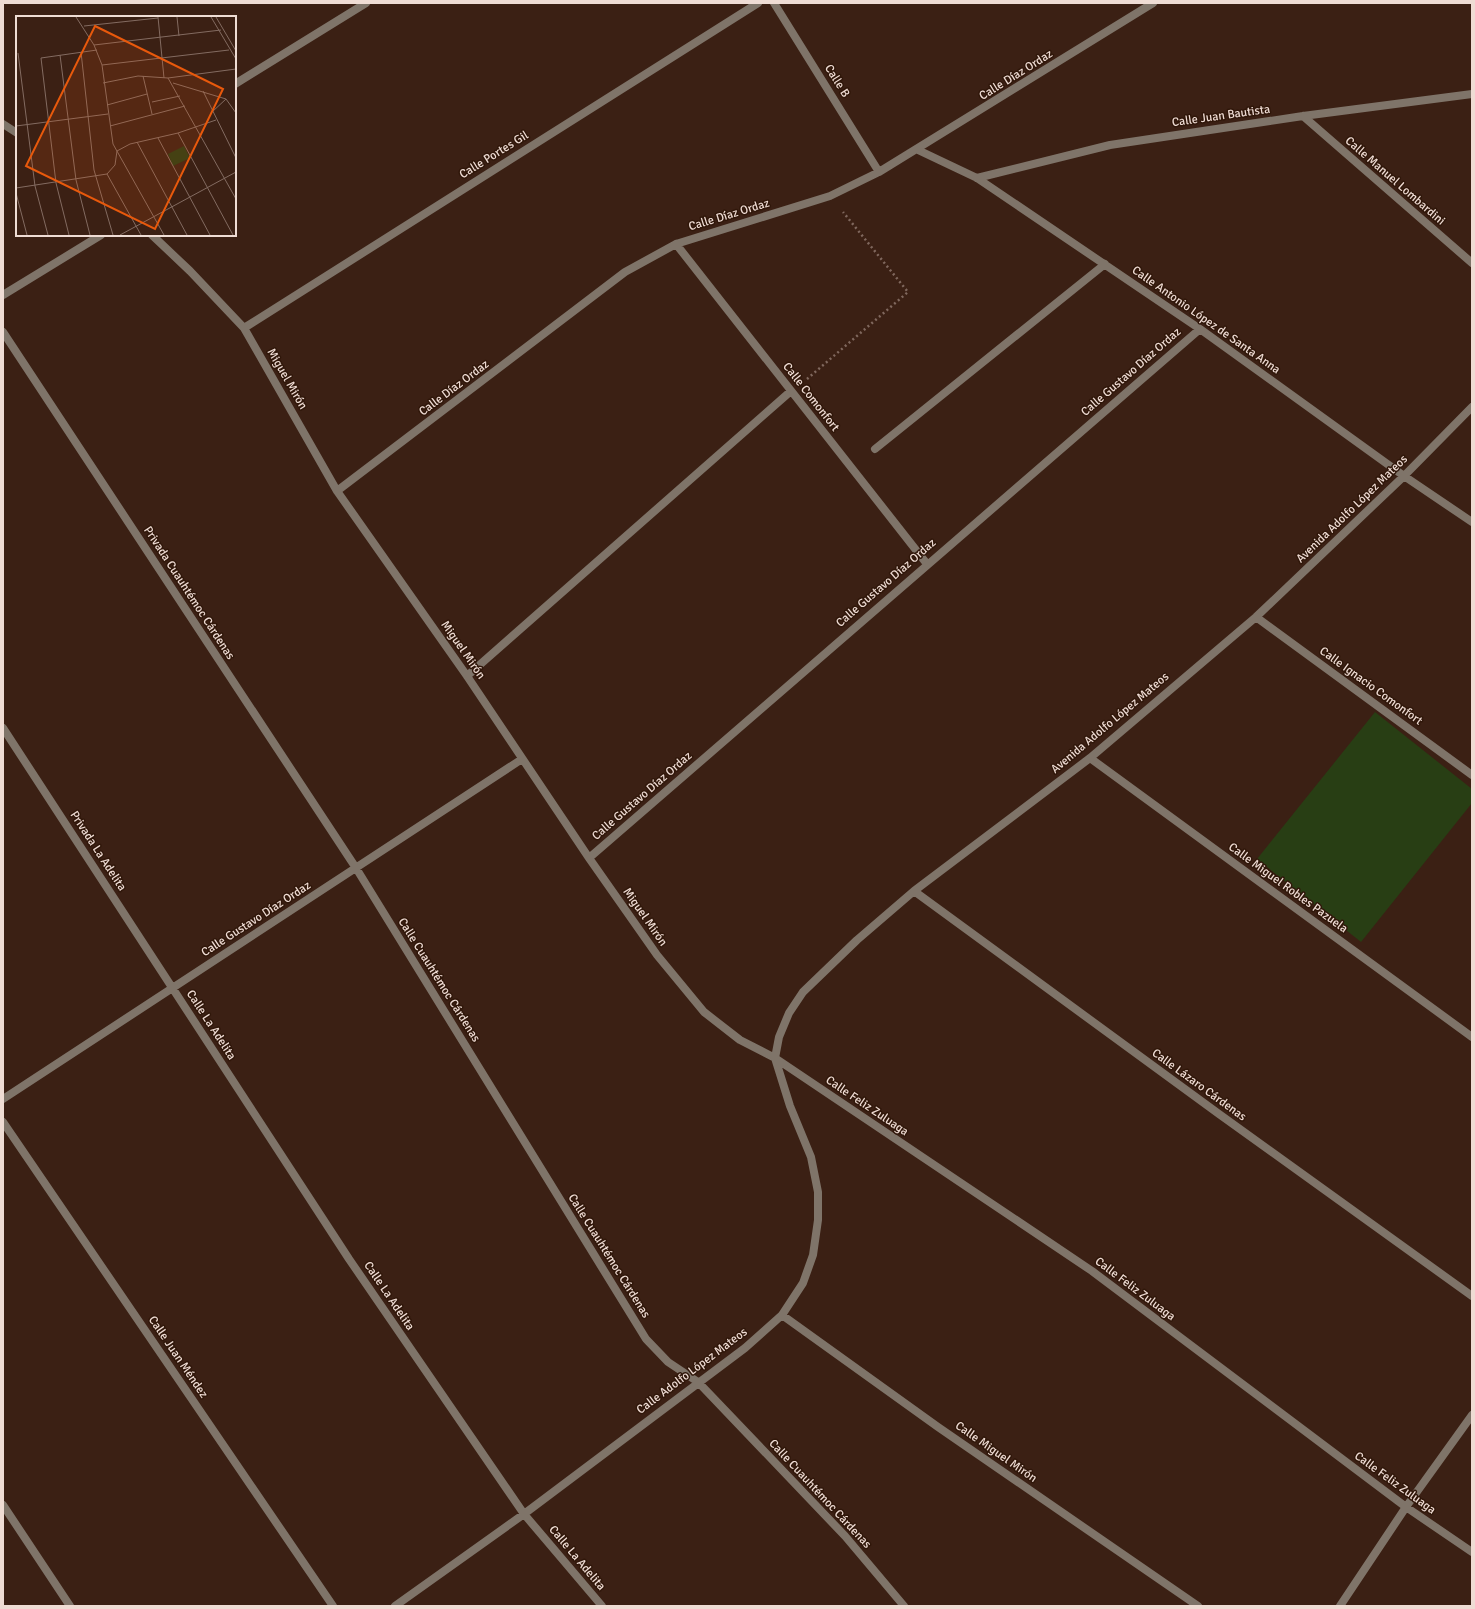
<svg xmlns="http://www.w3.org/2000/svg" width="1475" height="1609" font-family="Signika,sans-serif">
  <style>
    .green { fill: #283e14 }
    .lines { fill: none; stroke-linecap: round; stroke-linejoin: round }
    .path { stroke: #80685e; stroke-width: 2.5; stroke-dasharray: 2 3; stroke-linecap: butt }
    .minor { stroke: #7f7469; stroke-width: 8 }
    .labels { text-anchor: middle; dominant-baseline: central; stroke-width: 3; stroke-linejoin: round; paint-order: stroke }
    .street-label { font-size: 12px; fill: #efdcd4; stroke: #30170a }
    .inset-road { fill: none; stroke: #836b61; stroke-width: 1 }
    .view { fill: #e8590c; fill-opacity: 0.15; stroke: #e8590c; stroke-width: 2 }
    .inset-edge { fill: none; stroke: #efdcd4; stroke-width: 2 }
  </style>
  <rect width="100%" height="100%" fill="#3b2014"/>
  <!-- green -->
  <path class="green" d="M1375 712 1472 789V803L1361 942 1257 859Z"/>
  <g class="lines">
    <!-- path -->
    <path class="path" d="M807 379 908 292 843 212"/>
    <!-- minor -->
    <path class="minor" d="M774 3 879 172
      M235 84 366 3
      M1303 116 1472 263
      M3 124 17 133
      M918 150 977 178 1200 329 1404 476 1472 522
      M977 178 1110 145 1303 116 1472 94
      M152 235 190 271 244 328 337 491 467 676 589 858 657 955 704 1012 740 1040 775 1058 1092 1271 1406 1507 1472 1552
      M676 244 927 564
      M3 295 101 235
      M244 328 758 3
      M3 332 356 868 646 1339 668 1362 698 1382 845 1536 904 1606
      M875 449 1105 264
      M337 491 625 272 676 244 830 196 879 172 1153 3
      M1256 617 1472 775
      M467 676 791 391
      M3 728 349 1259 524 1514 602 1606
      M1090 758 1472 1037
      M589 858 1200 329
      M914 891 1219 1114 1472 1296
      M3 1099 522 759
      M3 1122 333 1606
      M782 1315 938 1427 1198 1606
      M3 1505 70 1606
      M395 1606 524 1514 745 1348 782 1315 803 1283 813 1255 818 1220V1192L811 1157 790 1106 775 1058 779 1037 789 1013 803 992 857 940 914 891 1090 758 1256 617 1404 476 1472 407
      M1340 1606 1406 1507 1472 1415"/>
  </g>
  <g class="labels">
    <!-- street labels -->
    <g class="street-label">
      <text transform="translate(1016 75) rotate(-32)">Calle Díaz Ordaz</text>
      <text transform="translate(837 81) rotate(58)">Calle B</text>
      <text transform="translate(1221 116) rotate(-8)">Calle Juan Bautista</text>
      <text transform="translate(494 155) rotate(-32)">Calle Portes Gil</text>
      <text transform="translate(1395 181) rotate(41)">Calle Manuel Lombardini</text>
      <text transform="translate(729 215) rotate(-17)">Calle Díaz Ordaz</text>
      <text transform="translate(1206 320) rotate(35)">Calle Antonio López de Santa Anna</text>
      <text transform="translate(1131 372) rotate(-41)">Calle Gustavo Díaz Ordaz</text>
      <text transform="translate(287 379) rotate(60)">Miguel Mirón</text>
      <text transform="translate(454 388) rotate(-37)">Calle Díaz Ordaz</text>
      <text transform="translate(811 397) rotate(52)">Calle Comonfort</text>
      <text transform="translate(1352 509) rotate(-44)">Avenida Adolfo López Mateos</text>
      <text transform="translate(886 583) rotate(-41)">Calle Gustavo Díaz Ordaz</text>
      <text transform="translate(189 593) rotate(57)">Privada Cuauhtémoc Cárdenas</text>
      <text transform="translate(463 650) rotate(55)">Miguel Mirón</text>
      <text transform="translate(1371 686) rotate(36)">Calle Ignacio Comonfort</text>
      <text transform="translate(1110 723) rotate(-40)">Avenida Adolfo López Mateos</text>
      <text transform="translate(642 796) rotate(-41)">Calle Gustavo Díaz Ordaz</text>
      <text transform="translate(98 851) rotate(57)">Privada La Adelita</text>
      <text transform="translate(1288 888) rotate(36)">Calle Miguel Robles Pazuela</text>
      <text transform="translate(645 917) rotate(55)">Miguel Mirón</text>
      <text transform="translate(256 919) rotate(-33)">Calle Gustavo Díaz Ordaz</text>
      <text transform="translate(439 980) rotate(58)">Calle Cuauhtémoc Cárdenas</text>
      <text transform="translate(211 1025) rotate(57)">Calle La Adelita</text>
      <text transform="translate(1199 1085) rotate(36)">Calle Lázaro Cárdenas</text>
      <text transform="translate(867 1106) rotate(34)">Calle Feliz Zuluaga</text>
      <text transform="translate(609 1256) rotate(58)">Calle Cuauhtémoc Cárdenas</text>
      <text transform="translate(1135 1289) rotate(37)">Calle Feliz Zuluaga</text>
      <text transform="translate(389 1296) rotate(56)">Calle La Adelita</text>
      <text transform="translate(178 1357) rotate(56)">Calle Juan Méndez</text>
      <text transform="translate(692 1371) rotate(-37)">Calle Adolfo López Mateos</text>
      <text transform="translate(996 1452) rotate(35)">Calle Miguel Mirón</text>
      <text transform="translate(1395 1483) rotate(36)">Calle Feliz Zuluaga</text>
      <text transform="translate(820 1494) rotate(47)">Calle Cuauhtémoc Cárdenas</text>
      <text transform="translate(577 1558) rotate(50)">Calle La Adelita</text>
    </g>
  </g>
  <!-- overview -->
  <g transform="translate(16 16)">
    <rect width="220" height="220" fill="#3b2014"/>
    <path d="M168 130 174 142 157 150 152 138Z" fill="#283e14"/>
    <path class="inset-road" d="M60 1 78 29 86 49 97 128 148 219M142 1 148 62M161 1 163 20M195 1 220 43M200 1 220 35M68 10 142 2M78 29 205 14M65 36 78 154 97 219M2 37 19 170 32 219M44 39 60 164 74 219M86 49 213 34M127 60 136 98M152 62 220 183M87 67 122 60 152 62 220 53M157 67 210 83 220 97M187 75 220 142M136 86 164 80M91 89 131 78M196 96 210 83M0 110 92 98M94 110 169 90M162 117 217 219M142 122 194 219M121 126 171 219M101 135 114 128 162 117 200 104M91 158 125 219M0 172 91 158 99 149 101 135M0 177 11 219M53 219 40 167 25 42 81 34M104 219 220 156"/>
    <path class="view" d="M79 10 207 73 139 213 10 150Z"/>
    <rect width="220" height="220" class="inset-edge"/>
  </g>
  <!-- border -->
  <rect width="1475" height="1609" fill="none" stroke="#efdcd4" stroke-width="8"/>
</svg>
